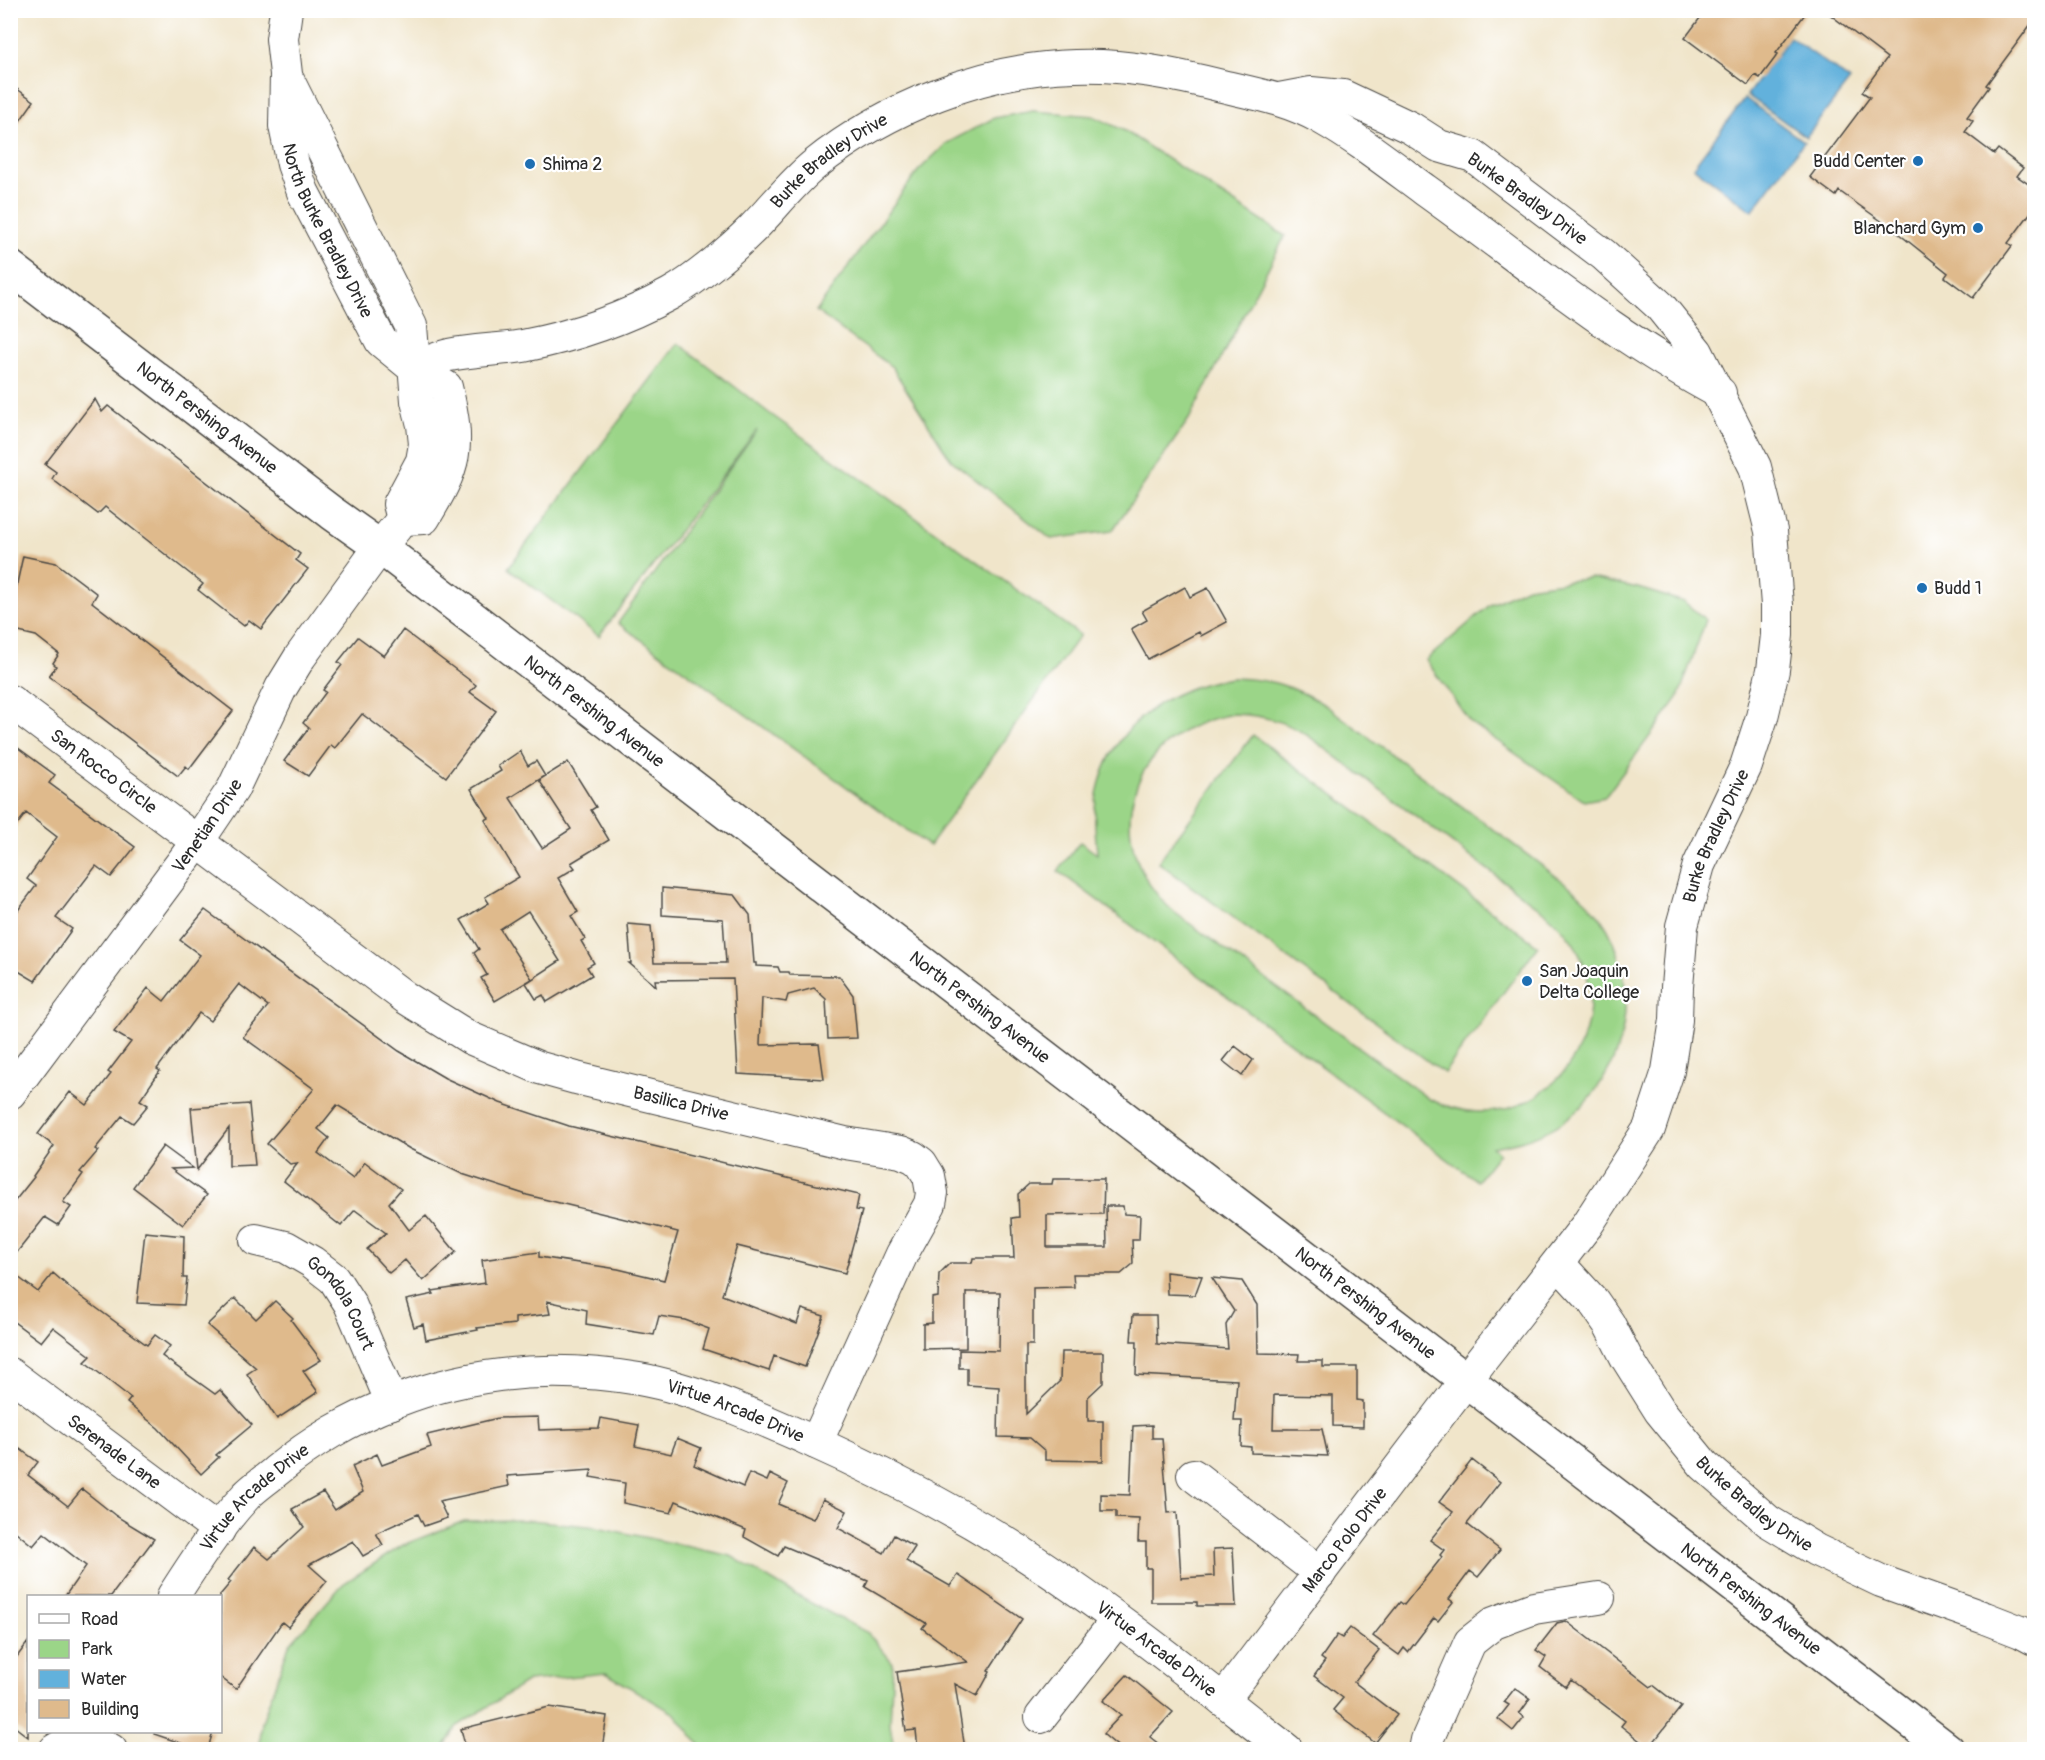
<svg xmlns="http://www.w3.org/2000/svg" width="2045" height="1760" font-family="Pangolin,sans-serif">
  <style>
    .green { fill: #9bd588; stroke: #63805a; stroke-width: 1.5; fill-rule: evenodd }
    .water { fill: #62b1dc; stroke: #466e84; stroke-width: 1.5 }
    .building { fill: #dfba8c }
    .lines { fill: none; stroke-linecap: round; stroke-linejoin: round }
    .minor-casing { stroke: #494743; stroke-width: 34 }
    .major-casing { stroke: #494743; stroke-width: 36 }
    .minor { stroke: #fff; stroke-width: 32 }
    .major { stroke: #fff; stroke-width: 33 }
    .poi-dot { fill: #1f6fb2; stroke: #fff; stroke-width: 2 }
    .labels { text-anchor: middle; dominant-baseline: central; stroke-width: 4.5; stroke-linejoin: round; paint-order: stroke }
    .poi-label { font-size: 18px; fill: #2b2b2b; stroke: #fff; text-anchor: start }
    .street-label { font-size: 18px; fill: #2b2b2b; stroke: #fff }
  </style>
  <rect width="100%" height="100%" fill="#fff"/>
  <filter id="ink" filterUnits="userSpaceOnUse"><feTurbulence type="fractalNoise" baseFrequency=".0167" numOctaves="2"/><feDisplacementMap in="SourceGraphic" scale="12" xChannelSelector="R" yChannelSelector="G"/><feConvolveMatrix kernelMatrix="1 2 1 2 8 2 1 2 1" color-interpolation-filters="sRGB"/></filter>
  <filter id="wash" filterUnits="userSpaceOnUse"><feTurbulence type="fractalNoise" baseFrequency=".008" numOctaves="4" result="noise"/><feDisplacementMap in="SourceGraphic" scale="24" xChannelSelector="R" yChannelSelector="G"/><feGaussianBlur stdDeviation="1.35" result="paint"/><feColorMatrix in="noise" values="0 0 0 0 0 0 0 0 0 0 0 0 0 0 0 0 0 1.4 0 .05"/><feComposite in="paint" operator="in"/></filter>
  <g filter="url(#wash)">
    <rect width="100%" height="100%" fill="#f0e5ca"/>
    <!-- green -->
    <path class="green" d="M1033 111 1093 116 1125 131 1285 236 1189 419 1112 531 1051 539 951 460 892 367 816 311 918 171 947 143 994 118Z
      M678 343 769 413 1080 635 929 846 618 623 757 430 599 636 508 568Z
      M1591 578 1638 588 1684 602 1706 620 1678 698 1605 797 1584 801 1470 722 1426 660 1490 605 1527 587Z
      M1232 678C1271 679 1295 686 1328 707L1568 885C1580 895 1591 905 1600 917 1645 982 1629 1075 1564 1121 1543 1136 1518 1143 1492 1147L1499 1153 1477 1181 1058 871 1080 842 1097 854C1096 839 1094 824 1095 808 1103 733 1161 688 1232 678ZM1234 714C1262 715 1283 721 1307 735L1546 913C1564 929 1578 945 1585 968 1608 1038 1551 1115 1477 1112 1460 1111 1444 1106 1429 1099L1174 912C1094 841 1129 730 1234 714Z
      M1253 735 1538 946 1444 1073 1158 862Z
      M530 1520 597 1527 731 1556 796 1595 868 1633 893 1663 890 1724 894 1749H703L675 1714 606 1673 528 1681 456 1727 443 1749H259L262 1722 289 1645 343 1584 403 1545 464 1521Z"/>
    <!-- water -->
    <path class="water" d="M1790 37 1850 80 1806 137 1747 95Z
      M1745 98 1804 142 1752 211 1693 167Z"/>
    <g id="blocks">
      <!-- building -->
      <path class="building" d="M1706 10H1808L1776 53 1778 54 1760 78 1755 75 1748 85 1685 38Z
        M1824 10H2034V20L1986 85 1989 87 1967 117 1973 121 1965 132 1994 154 1998 149 2023 168 2017 176 2034 188V208L2008 243 2012 246 1973 298 1945 277 1948 273 1894 230 1839 191 1836 196 1810 177 1870 97 1862 92 1887 58Z
        M10 84 34 101 10 135Z
        M95 399 102 412 108 406 300 554 296 560 308 569 261 629 249 620 244 626 198 590 203 584 105 507 98 514 52 479 56 472 45 464Z
        M23 556 56 563 97 594 92 602 233 711 189 769 186 766 178 776 97 714 98 712 49 676 56 666 53 663 59 654 36 636 10 630V615Z
        M1185 587 1190 597 1208 588 1227 622 1201 636 1199 632 1148 659 1131 629 1147 620 1142 611Z
        M403 630 476 685 470 692 496 711 446 777 362 714 335 748 331 745 308 776 284 761 309 728 303 723 326 692 323 690 342 665 338 662 358 637 384 656Z
        M10 742 55 775 49 783 135 847 111 877 96 866 56 918 72 929 35 981 10 966V921L36 886 27 879 57 837 26 813 10 834Z
        M520 751 528 766 536 761 545 776 510 798 542 848 571 829 539 780 568 762 596 807 591 810 609 840 571 863 575 868 558 878 578 912 571 916 585 939 581 941 594 963 587 967 592 975 547 1002 543 995 536 999 526 983 560 961 528 911 500 929 532 979 495 1001 481 978 487 975 474 953 479 949 461 920 489 903 485 897 519 877 485 820 489 818 471 789 501 771 498 766Z
        M662 888 735 895 750 915 754 963H756V966L778 967 780 972H789L790 975 839 976 853 995 857 1038 828 1039 826 999 814 988 788 995 786 1002 762 998 760 1045 819 1044 824 1079 738 1074 733 979 655 980 656 986 629 963H631L628 924 651 926 654 963H726L723 919 662 915Z
        M205 910 399 1051 445 1078 500 1103 569 1126 859 1195 856 1210 862 1211 845 1273 737 1246 722 1295 797 1324 802 1309 824 1316 805 1367 774 1356 769 1371 703 1349 709 1329 685 1320 659 1316 654 1335 586 1324 587 1310 547 1301 550 1314 515 1318V1324L477 1328 478 1330 426 1340 423 1324 414 1327 406 1300 434 1294 432 1291 485 1283 482 1260 539 1252V1257L618 1269 664 1280 678 1232 527 1195 462 1174 410 1149 337 1105 318 1129 329 1138 318 1153 353 1179 365 1162 401 1189 389 1203 409 1230 426 1216 456 1252 423 1281 405 1260 389 1273 367 1249 386 1233 355 1210 341 1226 284 1181 298 1163 290 1164 267 1144 314 1089 243 1037 268 1006 239 984 210 1021 199 1013 157 1069 160 1071 140 1100 148 1105 133 1123 122 1116 95 1149 98 1151 80 1172 83 1174 63 1202 71 1207 58 1225 45 1217 10 1261V1207L34 1177 33 1176 54 1146 38 1134 70 1092 87 1105 111 1074 108 1072 131 1042 114 1032 148 988 164 1001 200 955 180 940Z
        M1235 1046 1253 1060 1242 1076 1223 1061Z
        M249 1104 255 1165 229 1166V1128L197 1170 191 1108Z
        M163 1146 193 1168 171 1169 207 1195 183 1225 133 1187Z
        M1053 1179H1104L1103 1214 1047 1215V1247H1107L1106 1206H1123L1124 1214 1140 1215 1139 1240H1132L1133 1264 1121 1274H1073L1074 1287 1033 1288V1345H1026V1414L1060 1381 1061 1352H1103V1383L1088 1397V1421H1103V1461L1045 1460V1451L1030 1438 998 1437 999 1387 967 1385V1368H959V1350L999 1351 1000 1292H966V1348L923 1349V1324L932 1323V1298L938 1297 939 1274 950 1263H972L973 1258H1014L1012 1218 1019 1217 1018 1194 1029 1184H1052Z
        M145 1232 184 1236 183 1278H187L184 1305 137 1303Z
        M10 1271 38 1292 53 1273 76 1293 147 1345 155 1335 170 1346 162 1356 215 1394 220 1390 252 1425 216 1455 219 1457 201 1474 158 1428 127 1403 131 1398 85 1362 91 1356 53 1327 41 1342 10 1319Z
        M1166 1272 1202 1276 1195 1295 1167 1294Z
        M1212 1278 1242 1281 1257 1305 1258 1353 1299 1354 1298 1361H1323V1367H1357V1400L1363 1401V1427L1333 1426V1396L1274 1395 1273 1429H1322L1328 1456 1251 1453V1447L1241 1446 1242 1421H1234L1237 1380 1136 1375 1137 1341H1131L1133 1315H1156L1157 1344 1228 1349 1226 1325 1234 1311Z
        M235 1298 256 1319 275 1301 293 1318 291 1320 321 1360 303 1371 318 1392 277 1419 247 1374 256 1368 207 1325Z
        M538 1417 539 1430 599 1428 601 1418 639 1425 635 1446 671 1454 677 1438 701 1448 694 1465 743 1487 749 1473 767 1481 770 1474 788 1483 778 1504 813 1519 823 1499 847 1511 838 1528 884 1553 894 1535 915 1547 906 1561 950 1586 958 1575 1022 1619 988 1671 990 1672 977 1696 955 1684 965 1749H918L916 1730 906 1731 897 1672 968 1662 922 1628 926 1623 865 1587 868 1581 784 1546 778 1556 744 1537 746 1530 676 1501 671 1513 623 1503 625 1483 590 1477 592 1470 507 1476 509 1486 439 1501 447 1518 424 1526 418 1514 376 1533 383 1545 363 1556 353 1541 309 1565 327 1581 288 1627 282 1622 236 1689 220 1677V1595L231 1582 228 1580 254 1547 269 1559 304 1527 292 1509 323 1492 335 1510 363 1492 352 1466 377 1454 382 1465 431 1447 427 1435 498 1418Z
        M1152 1425V1438H1162L1168 1513 1177 1512 1181 1578 1214 1576 1213 1549 1233 1548 1236 1606H1197V1602H1151V1568H1146V1542H1138L1139 1519 1116 1518V1511H1101V1494L1130 1495 1133 1426Z
        M10 1442 38 1462 28 1475 68 1506 82 1489 116 1516 154 1539 111 1596H65L86 1566 44 1533 33 1546 10 1527Z
        M1472 1460 1500 1482 1467 1524 1500 1550 1478 1577 1470 1571 1449 1599 1453 1602 1438 1621 1434 1618 1408 1652 1404 1648 1399 1655 1373 1636 1400 1602 1404 1605 1442 1557 1440 1555 1444 1550 1430 1540 1453 1512 1439 1502Z
        M1566 1621 1651 1687 1653 1685 1681 1707 1649 1748 1621 1726 1625 1721 1571 1680 1566 1687 1540 1667 1546 1657 1536 1650 1557 1623Z
        M1350 1628 1379 1650 1354 1682 1397 1715 1375 1743 1333 1710 1343 1698 1314 1676 1325 1661 1321 1658 1337 1635 1342 1638Z
        M28 1642V1737L10 1723V1666Z
        M1127 1675 1173 1712 1150 1737 1165 1749H1121L1103 1734 1121 1715 1103 1701Z
        M1515 1688 1530 1699 1520 1713 1518 1712 1524 1717 1513 1731 1498 1719 1509 1705 1504 1702Z
        M549 1707 607 1716 602 1749H466L461 1729Z
        M154 1731H213L208 1749H198L154 1734Z"/>
    </g>
  </g>
  <g filter="url(#ink)">
    <use href="#blocks" fill-opacity="0" stroke="#494743" stroke-width="1.5"/>
    <g class="lines">
      <!-- minor casing -->
      <g class="minor-casing">
        <g id="minor">
          <path id="s1" d="M286 10 282 39 286 74 285 126 293 164 303 192 381 341 414 368 446 387C461 448 456 466 424 518L403 519"/>
          <path d="M289 82 411 326 417 401 423 425 425 444 422 461 399 504 403 519"/>
          <path id="s2" d="M414 368C426 364 437 357 449 355 473 350 499 350 523 346 575 336 624 319 670 294 695 280 731 250 752 229 773 208 791 184 814 165 885 108 984 68 1075 66 1124 64 1174 74 1222 86 1257 94 1289 100 1321 118 1358 139 1391 165 1425 190 1522 259 1614 337 1720 393"/>
          <path id="s3" d="M10 701 406 998 470 1038 540 1068 576 1078 845 1143 901 1152 913 1157 921 1163 929 1176 932 1193 930 1204 902 1254 816 1443"/>
          <path id="s4" d="M10 1093 198 841 233 789 281 688 300 657 380 547 403 519"/>
          <path id="s5" d="M256 1240 286 1247 312 1262 334 1279 350 1304 392 1403"/>
          <path id="s6" d="M1558 1263 1593 1301 1609 1324 1626 1357 1660 1411 1704 1465 1768 1521 1816 1550 1881 1581 1985 1618 2021 1632 2034 1639"/>
          <path id="s7" d="M10 1374 219 1530"/>
          <path d="M1193 1475 1320 1573"/>
          <path id="s8" d="M173 1596C195 1562 218 1526 246 1496 255 1487 267 1479 276 1471 314 1440 349 1420 394 1402 472 1371 556 1365 639 1379 695 1389 753 1415 805 1438 875 1469 943 1504 1008 1544 1105 1605 1196 1679 1287 1750"/>
          <path id="s9" d="M1223 1700 1466 1380 1587 1225 1649 1129 1668 1071 1676 1020 1677 987 1682 926 1699 865 1746 766 1762 717 1773 670 1777 635V605L1771 531 1755 467 1697 352 1660 306 1604 255 1473 156 1439 146 1411 128 1343 96 1311 93 1279 99"/>
          <path d="M1041 1717 1117 1620"/>
          <path d="M55 1750C73 1737 93 1738 111 1750"/>
          <path d="M1425 1750 1427 1740 1470 1642 1494 1623 1534 1608 1599 1598"/>
        </g>
      </g>
      <!-- major casing -->
      <g class="major-casing">
        <g id="major">
          <path id="s10" d="M10 267 332 513 380 547 1948 1750"/>
        </g>
      </g>
      <!-- minor -->
      <use href="#minor" class="minor"/>
      <!-- major -->
      <use href="#major" class="major"/>
    </g>
  </g>
  <!-- markers -->
  <g class="poi-dot">
    <circle cx="1918" cy="161" r="6"/>
    <circle cx="530" cy="164" r="6"/>
    <circle cx="1978" cy="228" r="6"/>
    <circle cx="1922" cy="588" r="6"/>
    <circle cx="1527" cy="981" r="6"/>
  </g>
  <g class="labels">
    <!-- poi labels -->
    <g class="poi-label">
      <text x="1906" y="161" text-anchor="end">Budd Center</text>
      <text x="542" y="164">Shima 2</text>
      <text x="1966" y="228" text-anchor="end">Blanchard Gym</text>
      <text x="1934" y="588">Budd 1</text>
      <text x="1539" y="971">San Joaquin<tspan x="1539" dy="21">Delta College</tspan></text>
    </g>
    <!-- street labels -->
    <g class="street-label">
      <text stroke="none"><textPath href="#s2" startOffset="477">Burke Bradley Drive</textPath></text>
      <text transform="translate(1527 199) rotate(36)">Burke Bradley Drive</text>
      <text stroke="none"><textPath href="#s1" startOffset="230">North Burke Bradley Drive</textPath></text>
      <text stroke="none"><textPath href="#s10" startOffset="248">North Pershing Avenue</textPath></text>
      <text stroke="none"><textPath href="#s10" startOffset="734">North Pershing Avenue</textPath></text>
      <text stroke="none"><textPath href="#s3" startOffset="117">San Rocco Circle</textPath></text>
      <text stroke="none"><textPath href="#s4" startOffset="332">Venetian Drive</textPath></text>
      <text stroke="none"><textPath href="#s9" startOffset="1016">Burke Bradley Drive</textPath></text>
      <text stroke="none"><textPath href="#s10" startOffset="1220">North Pershing Avenue</textPath></text>
      <text stroke="none"><textPath href="#s3" startOffset="792">Basilica Drive</textPath></text>
      <text stroke="none"><textPath href="#s10" startOffset="1706">North Pershing Avenue</textPath></text>
      <text stroke="none"><textPath href="#s5" startOffset="112">Gondola Court</textPath></text>
      <text stroke="none"><textPath href="#s8" startOffset="651">Virtue Arcade Drive</textPath></text>
      <text stroke="none"><textPath href="#s7" startOffset="130">Serenade Lane</textPath></text>
      <text stroke="none"><textPath href="#s8" startOffset="129">Virtue Arcade Drive</textPath></text>
      <text stroke="none"><textPath href="#s6" startOffset="314">Burke Bradley Drive</textPath></text>
      <text stroke="none"><textPath href="#s9" startOffset="201">Marco Polo Drive</textPath></text>
      <text stroke="none"><textPath href="#s10" startOffset="2192">North Pershing Avenue</textPath></text>
      <text stroke="none"><textPath href="#s8" startOffset="1137">Virtue Arcade Drive</textPath></text>
    </g>
  </g>
  <!-- margin -->
  <rect width="2045" height="1760" fill="none" stroke="#fff" stroke-width="36"/>
  <!-- legend -->
  <rect x="27" y="1595" width="195" height="138" fill="#ffffff" stroke="#aaaaaa" stroke-width="1.5"/>
  <rect x="39" y="1614" width="30" height="9" fill="#ffffff" stroke="#aaaaaa" stroke-width="1.5"/>
  <text x="81" y="1625" font-size="18" fill="#2b2b2b">Road</text>
  <rect x="39" y="1640" width="30" height="18" fill="#9bd588" stroke="#aaaaaa" stroke-width="1.5"/>
  <text x="81" y="1655" font-size="18" fill="#2b2b2b">Park</text>
  <rect x="39" y="1670" width="30" height="18" fill="#62b1dc" stroke="#aaaaaa" stroke-width="1.5"/>
  <text x="81" y="1685" font-size="18" fill="#2b2b2b">Water</text>
  <rect x="39" y="1700" width="30" height="18" fill="#dfba8c" stroke="#aaaaaa" stroke-width="1.5"/>
  <text x="81" y="1715" font-size="18" fill="#2b2b2b">Building</text>
</svg>
